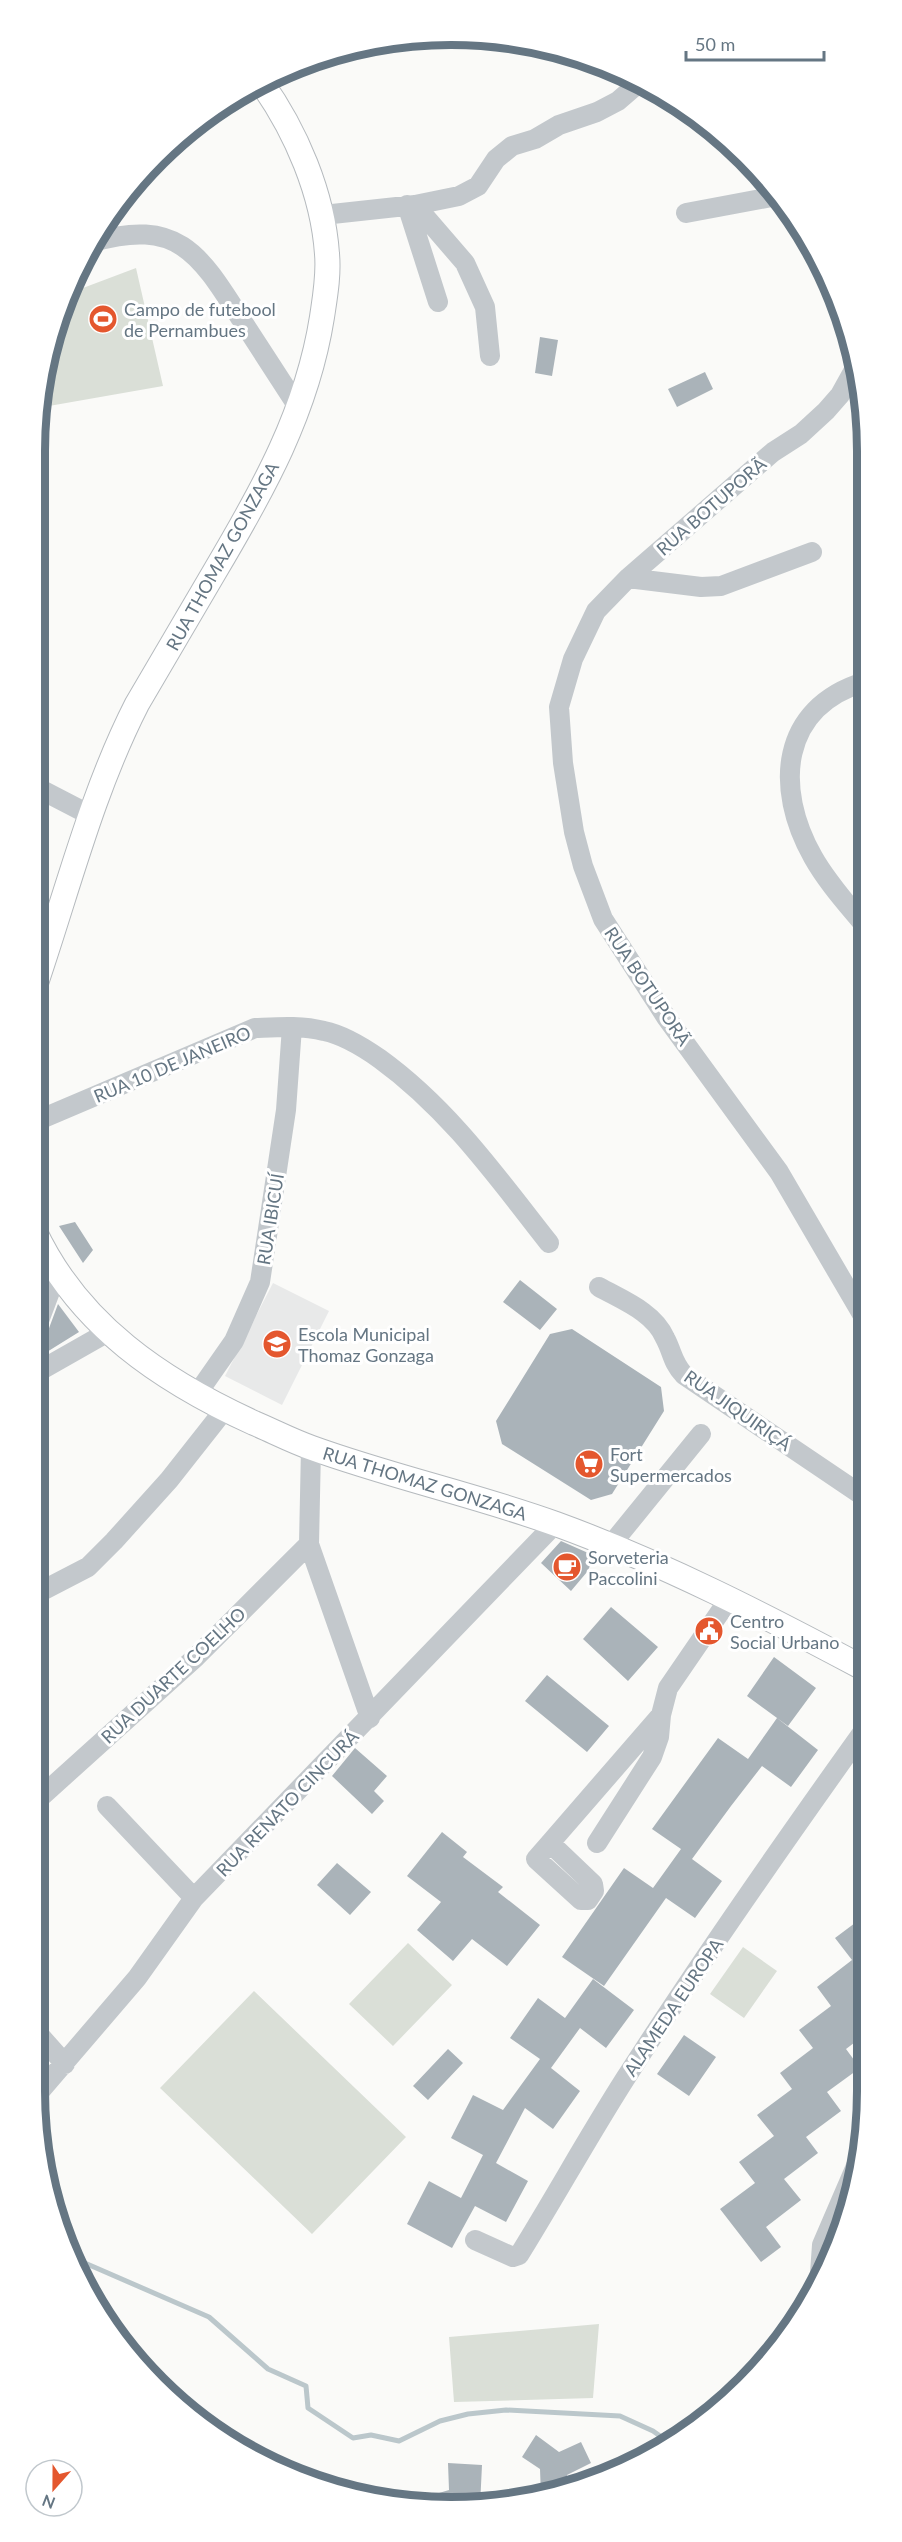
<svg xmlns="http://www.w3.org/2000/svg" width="902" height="2542" font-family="Lato,sans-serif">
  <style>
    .built { fill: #e8e9e9 }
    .green { fill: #dadfd7 }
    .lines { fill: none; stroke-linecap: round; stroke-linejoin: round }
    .stream { stroke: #bbc7cb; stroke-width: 5 }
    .building { fill: #aab3b9 }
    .major-casing { stroke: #b5babe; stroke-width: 26 }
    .path { stroke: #bbbfc2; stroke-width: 3; stroke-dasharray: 3 3; stroke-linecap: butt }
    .minor { stroke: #c3c8cc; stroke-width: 20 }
    .major { stroke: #fff; stroke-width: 24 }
    .labels { text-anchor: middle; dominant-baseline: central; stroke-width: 6; stroke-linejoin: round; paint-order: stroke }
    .poi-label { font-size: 18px; fill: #657683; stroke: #fff; text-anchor: start }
    .street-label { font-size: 18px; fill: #657683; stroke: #fff }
    .rim { fill: none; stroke: #657683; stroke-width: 8 }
  </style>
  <rect width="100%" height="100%" fill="#fafaf8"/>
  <!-- built -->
  <path class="built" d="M273 1283 329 1311 282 1405 225 1376Z"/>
  <!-- green -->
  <path class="green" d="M136 268 163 386 49 406C40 358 51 338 67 294Z
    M408 1943 452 1985 393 2046 349 2004Z
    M743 1947 777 1971 744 2018 710 1994Z
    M254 1991 406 2137 312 2234 160 2088Z
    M599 2324 593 2398 454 2402 449 2337Z"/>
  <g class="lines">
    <!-- stream -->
    <path class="stream" d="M71 2257 209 2317 268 2369 306 2386 308 2408 353 2438 371 2435 399 2441 440 2421 468 2414 506 2410 620 2416 653 2431 670 2443"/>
  </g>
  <!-- building -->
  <path class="building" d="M540 337 558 340 552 376 535 373Z
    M705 372 713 389 677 407 668 389Z
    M75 1222 93 1250 83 1263 59 1226Z
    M34 1272 41 1281 34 1299Z
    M520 1280 557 1309 540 1330 503 1302Z
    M58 1304 79 1332 34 1360V1346L41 1344 45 1339Z
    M572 1329 661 1387 664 1411 612 1494 591 1500 502 1444 496 1421 550 1334Z
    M561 1541 595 1556 587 1572 571 1591 541 1563Z
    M611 1607 658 1647 628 1681 583 1639Z
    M774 1657 816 1688 788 1726 747 1696Z
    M547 1675 609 1726 587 1752 525 1701Z
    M777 1718 818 1750 791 1787 762 1766 731 1806 692 1859 722 1881 695 1918 666 1898 604 1986 562 1957 624 1868 653 1888 681 1849 652 1829 718 1738 748 1759Z
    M355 1748 387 1776 374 1791 384 1801 372 1814 332 1776Z
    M442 1832 467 1852 463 1857 503 1887 498 1892 540 1925 507 1966 472 1939 453 1961 417 1930 441 1902 407 1876Z
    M337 1863 371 1892 350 1915 317 1885Z
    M867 1914V2033L846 2049 860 2068 827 2092 841 2111 806 2137 818 2153 784 2179 801 2200 766 2227 781 2247 761 2262 720 2209 755 2183 739 2162 774 2136 757 2115 792 2089 780 2073 813 2048 799 2030 831 2006 817 1987 852 1960 835 1938Z
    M593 1979 634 2010 606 2048 580 2028 551 2068 580 2091 553 2129 525 2108 496 2163 528 2181 506 2222 475 2206 452 2248 407 2224 429 2181 461 2198 483 2155 451 2138 473 2095 503 2110 540 2059 510 2038 538 1998 565 2018Z
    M684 2035 716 2057 689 2096 657 2074Z
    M448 2049 463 2063 428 2100 413 2086Z
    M536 2435 559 2452 581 2442 591 2463 567 2475 566 2490 541 2496 540 2469 522 2457Z
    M448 2463 482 2465 480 2506 409 2504V2502L449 2490Z"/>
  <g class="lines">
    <!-- major casing -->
    <g class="major-casing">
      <path id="major" d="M34 989C67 893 91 794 137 704 163 660 189 615 215 571 263 490 307 412 322 317 325 297 329 275 327 254 323 194 296 131 261 82
        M34 1230C78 1325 162 1381 254 1423 273 1431 292 1441 312 1448 392 1477 476 1495 556 1524 663 1563 766 1616 867 1670"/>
    </g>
    <!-- path -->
    <path class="path" d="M189 136 248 101"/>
    <!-- minor -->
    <path class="minor" d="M168 147 175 145
      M407 205 438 302
      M415 205 465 263 485 307 490 356
      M686 213 777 196
      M323 215 415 205 459 196 478 186 496 159 512 146 535 139 559 125 597 112 618 101 640 82
      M93 242C178 218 199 253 241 319 260 348 279 378 298 407
      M855 368 840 395 826 411 801 434 773 452 628 578 596 611 573 659 559 707 563 763 574 832 583 866 603 919 666 1017 779 1172 866 1321
      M628 578 701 587 721 586 812 552
      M864 682C780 708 774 788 813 857 827 882 847 904 865 926
      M34 786 90 815
      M34 1122 255 1028C278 1027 301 1025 324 1031 344 1035 363 1047 380 1059 449 1109 497 1177 549 1243
      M599 1287C622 1300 654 1312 665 1338 673 1353 672 1362 684 1375L866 1498
      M34 1334 57 1273
      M34 1374 108 1332
      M197 1394 234 1341 260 1282 286 1110 292 1027
      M311 1448 309 1544 370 1718
      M610 1546 701 1434
      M34 1595 88 1567 114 1541 169 1480 225 1409
      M34 1803 196 1657 309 1544
      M107 1806 194 1898
      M550 1843 593 1884 594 1891 588 1900H581L536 1859 550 1843 661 1715
      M597 1843 652 1757 659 1737 661 1715 668 1688 729 1599
      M34 2029 65 2064
      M35 2097 137 1978 194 1898 555 1524
      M475 2240 513 2257 519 2255C555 2197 588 2137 625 2079 702 1959 784 1842 867 1726
      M820 2273 822 2245 859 2159"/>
    <!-- major -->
    <use href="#major" class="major"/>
  </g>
  <!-- icons -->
  <defs>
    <g id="stadium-disc" transform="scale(1.5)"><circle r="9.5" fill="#e4572e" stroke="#fff"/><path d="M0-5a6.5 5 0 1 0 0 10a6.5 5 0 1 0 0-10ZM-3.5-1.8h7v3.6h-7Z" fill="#fff"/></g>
    <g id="school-disc" transform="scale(1.5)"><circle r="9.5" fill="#e4572e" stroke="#fff"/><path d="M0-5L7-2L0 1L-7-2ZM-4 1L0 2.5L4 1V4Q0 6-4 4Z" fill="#fff"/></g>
    <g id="supermarket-disc" transform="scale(1.5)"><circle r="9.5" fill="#e4572e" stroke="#fff"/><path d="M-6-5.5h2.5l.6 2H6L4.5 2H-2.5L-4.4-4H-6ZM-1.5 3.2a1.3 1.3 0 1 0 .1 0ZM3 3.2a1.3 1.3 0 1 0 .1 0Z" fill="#fff"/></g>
    <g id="cafe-disc" transform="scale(1.5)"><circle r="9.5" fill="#e4572e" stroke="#fff"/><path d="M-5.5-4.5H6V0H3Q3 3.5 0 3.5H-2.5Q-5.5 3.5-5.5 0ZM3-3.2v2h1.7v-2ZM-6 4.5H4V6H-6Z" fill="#fff"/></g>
    <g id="civic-disc" transform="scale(1.5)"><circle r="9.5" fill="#e4572e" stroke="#fff"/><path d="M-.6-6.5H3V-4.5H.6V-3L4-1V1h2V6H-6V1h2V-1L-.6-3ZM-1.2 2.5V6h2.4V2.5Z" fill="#fff"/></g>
  </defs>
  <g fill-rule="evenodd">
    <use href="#stadium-disc" x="103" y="319"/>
    <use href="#school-disc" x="277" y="1344"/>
    <use href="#supermarket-disc" x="589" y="1464"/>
    <use href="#cafe-disc" x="567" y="1567"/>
    <use href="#civic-disc" x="709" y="1631"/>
  </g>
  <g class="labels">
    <!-- poi labels -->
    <g class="poi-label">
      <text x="124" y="309">Campo de futebool<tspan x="124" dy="21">de Pernambues</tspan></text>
      <text x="298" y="1334">Escola Municipal<tspan x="298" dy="21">Thomaz Gonzaga</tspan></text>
      <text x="610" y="1454">Fort<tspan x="610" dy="21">Supermercados</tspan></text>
      <text x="588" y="1557">Sorveteria<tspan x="588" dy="21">Paccolini</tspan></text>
      <text x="730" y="1621">Centro<tspan x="730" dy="21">Social Urbano</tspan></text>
    </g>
    <!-- street labels -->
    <g class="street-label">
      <text transform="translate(711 506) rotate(-41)">RUA BOTUPORÃ</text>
      <text transform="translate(222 556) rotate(-61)">RUA THOMAZ GONZAGA</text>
      <text transform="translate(648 986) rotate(56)">RUA BOTUPORÃ</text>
      <text transform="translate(172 1064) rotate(-23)">RUA 10 DE JANEIRO</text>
      <text transform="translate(270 1219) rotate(-81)">RUA IBICUÍ</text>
      <text transform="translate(738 1410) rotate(35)">RUA JIQUIRIÇÁ</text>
      <text transform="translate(425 1483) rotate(17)">RUA THOMAZ GONZAGA</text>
      <text transform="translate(173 1675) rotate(-43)">RUA DUARTE COELHO</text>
      <text transform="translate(287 1803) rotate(-46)">RUA RENATO CINCURÁ</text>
      <text transform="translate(673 2007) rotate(-56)">ALAMEDA EUROPA</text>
    </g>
  </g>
  <!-- crop -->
  <path d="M0 0H902V2542H0ZM451 45H451A406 406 0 0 1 857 451V2091A406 406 0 0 1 451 2497H451A406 406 0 0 1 45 2091V451A406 406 0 0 1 451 45Z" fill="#fff" fill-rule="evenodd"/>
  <path class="rim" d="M451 45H451A406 406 0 0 1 857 451V2091A406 406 0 0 1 451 2497H451A406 406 0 0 1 45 2091V451A406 406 0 0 1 451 45Z"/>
  <!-- north arrow -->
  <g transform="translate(54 2488) rotate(201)"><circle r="28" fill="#ffffff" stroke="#c1c8cd" stroke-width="1.5"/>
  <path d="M0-4.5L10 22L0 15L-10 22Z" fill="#e4572e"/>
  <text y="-9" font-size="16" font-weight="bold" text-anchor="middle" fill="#657683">N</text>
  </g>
  <!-- scale -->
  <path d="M686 51v9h138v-9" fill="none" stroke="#657683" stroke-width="3"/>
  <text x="695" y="51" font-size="18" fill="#657683" stroke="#ffffff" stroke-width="4.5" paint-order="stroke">50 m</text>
</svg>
